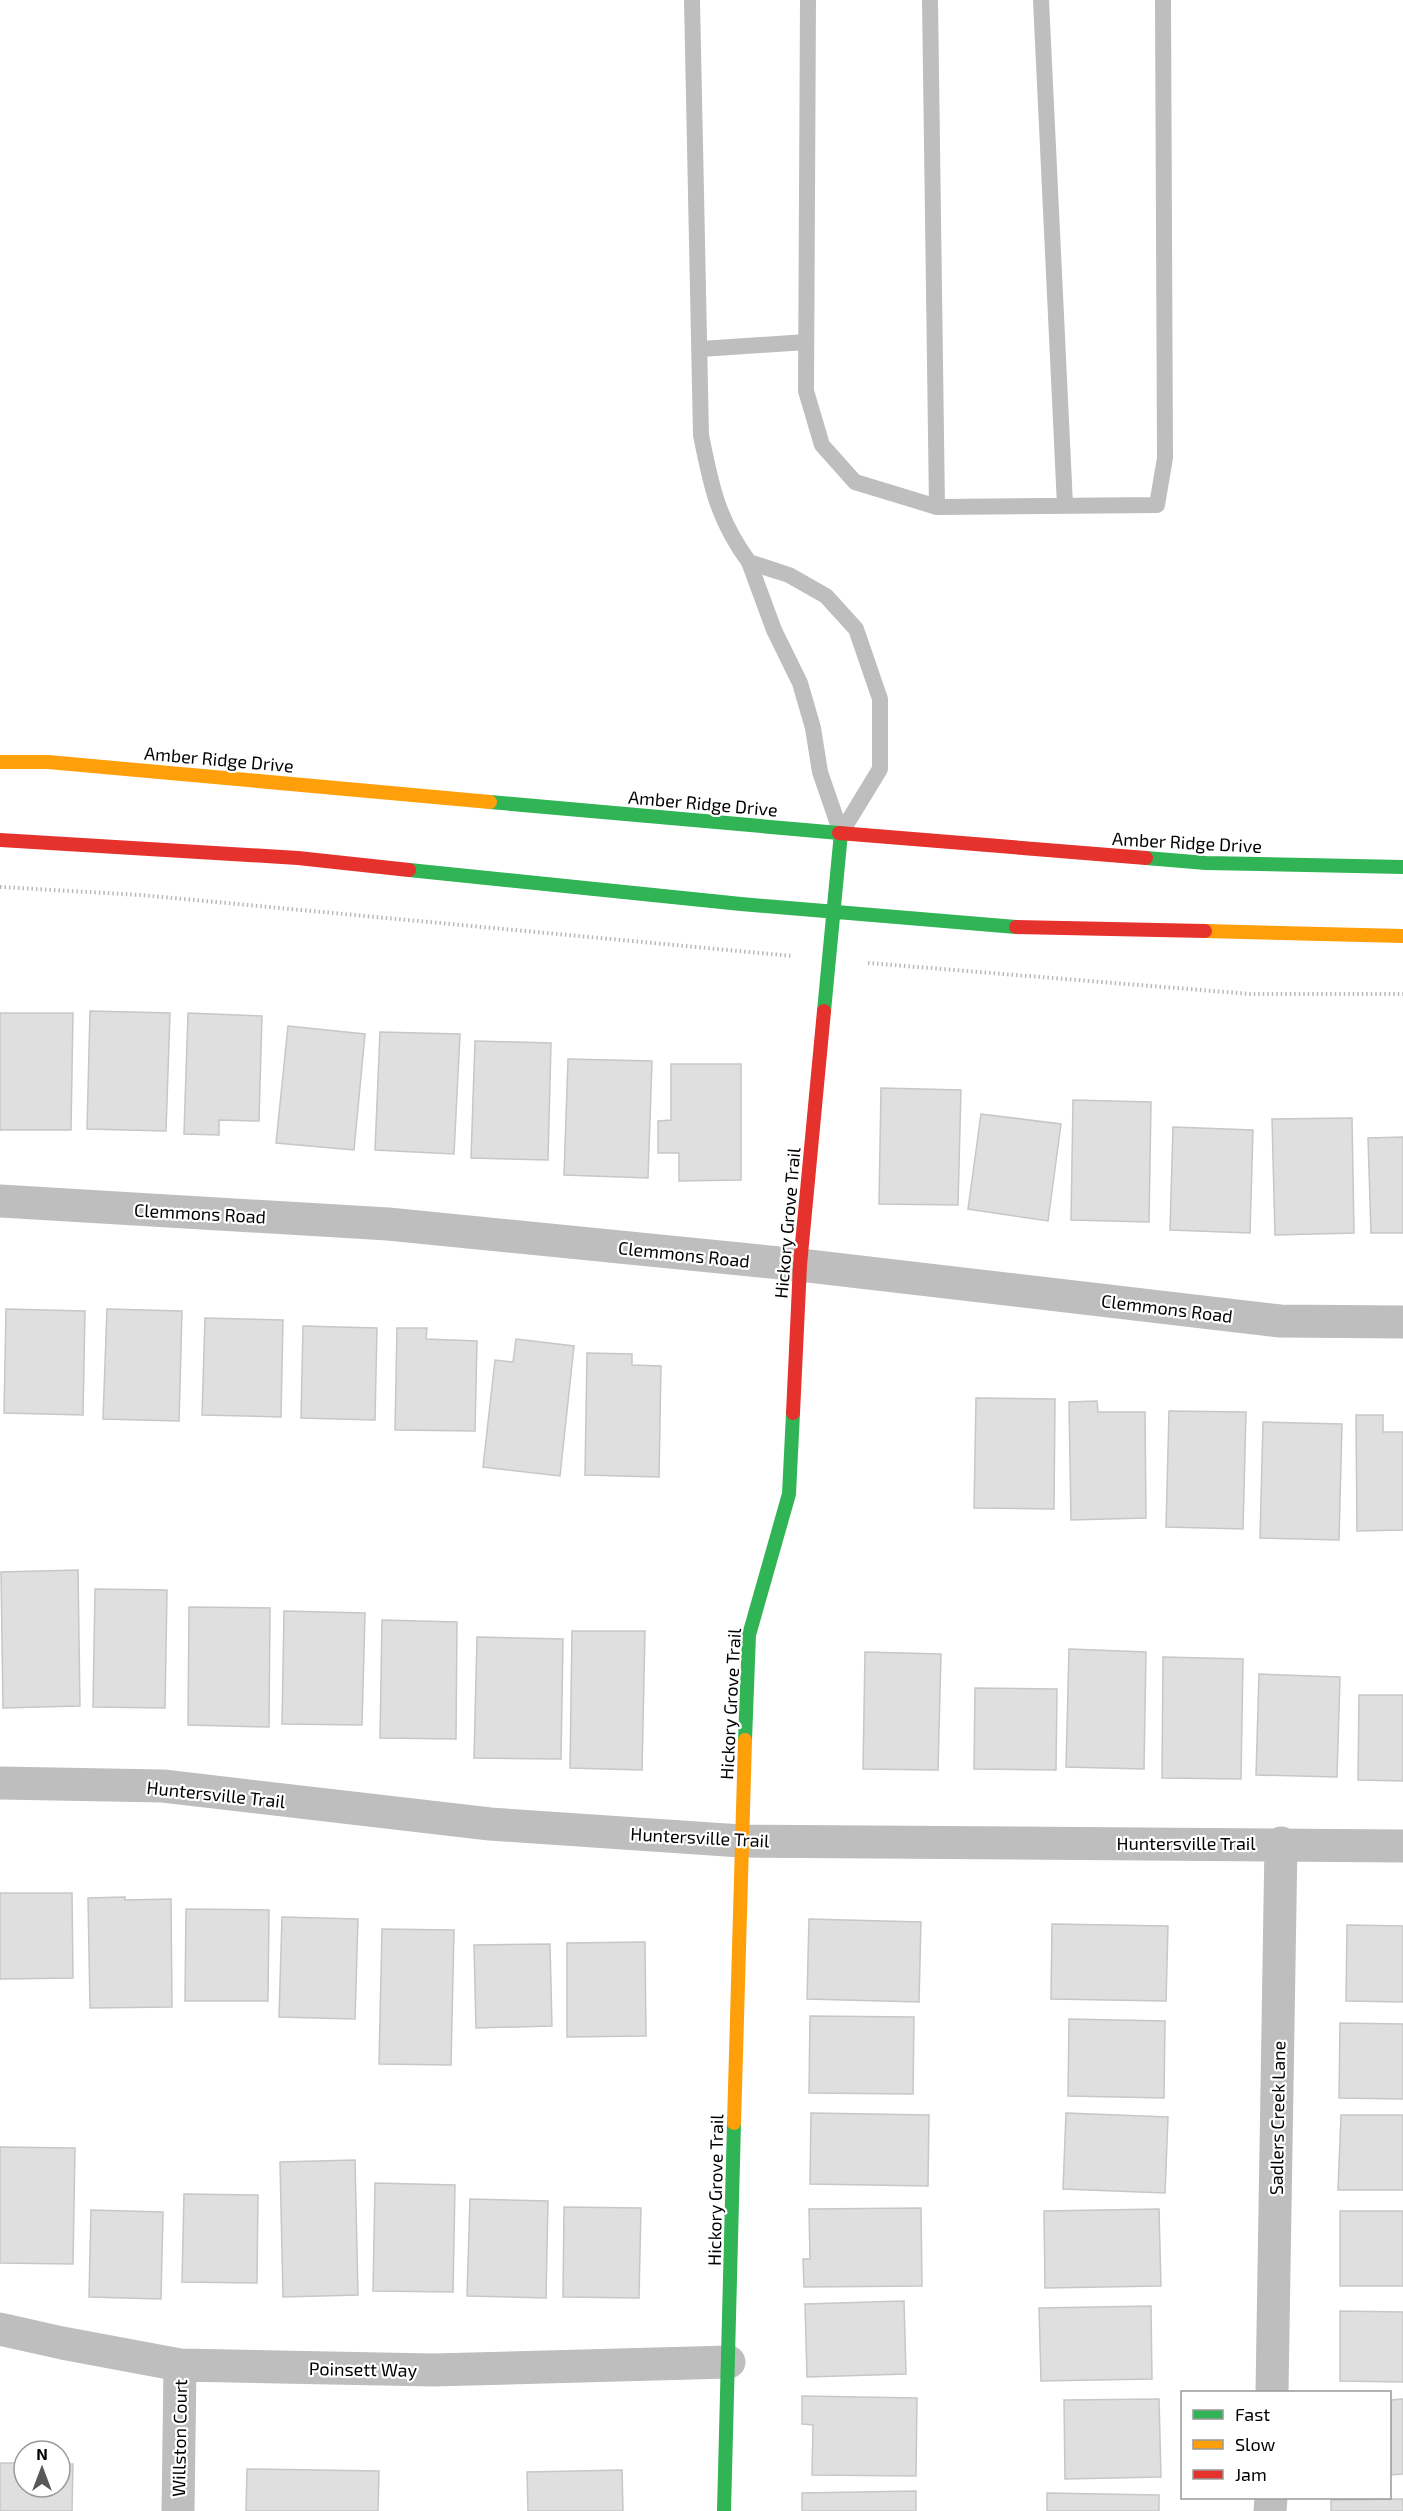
<svg xmlns="http://www.w3.org/2000/svg" width="1403" height="2511" font-family="'Exo 2',sans-serif">
  <style>
    .building { fill: #dfdfdf; stroke: #c7c7c7; stroke-width: 1.5 }
    .lines { fill: none; stroke-linecap: round; stroke-linejoin: round }
    .path { stroke: #b9b9b9; stroke-width: 4; stroke-dasharray: 1.5 3; stroke-linecap: butt }
    .lane { stroke: #bebebe; stroke-width: 16 }
    .street { stroke: #bebebe; stroke-width: 33 }
    .fast { stroke: #30b455; stroke-width: 14 }
    .slow { stroke: #ff9f0a; stroke-width: 14 }
    .jam { stroke: #e5322d; stroke-width: 14 }
    .labels { text-anchor: middle; dominant-baseline: central; stroke-width: 4.5; stroke-linejoin: round; paint-order: stroke }
    .street-label { font-size: 18px; fill: #000; stroke: #fff }
  </style>
  <rect width="100%" height="100%" fill="#fff"/>
  <!-- building -->
  <path class="building" d="M90 1011 170 1013 166 1131 87 1129Z
    M0 1013H73L71 1130H0Z
    M188 1013 262 1016 259 1121 219 1120V1135L184 1134Z
    M288 1026 365 1034 354 1150 276 1143Z
    M380 1032 460 1034 454 1154 375 1150Z
    M475 1041 551 1043 548 1160 471 1158Z
    M568 1059 652 1061 648 1178 564 1175Z
    M671 1064H741V1180L679 1181V1153H658V1121L671 1120Z
    M881 1088 961 1090 958 1205 879 1204Z
    M1073 1100 1151 1102 1149 1222 1071 1220Z
    M981 1114 1061 1124 1048 1221 968 1209Z
    M1352 1118 1354 1233 1275 1235 1272 1119Z
    M1173 1127 1253 1130 1250 1233 1170 1230Z
    M1403 1137V1233H1371L1368 1138Z
    M6 1309 85 1311 83 1415 4 1413Z
    M107 1309 182 1311 179 1421 103 1419Z
    M205 1318 283 1320 281 1417 202 1415Z
    M303 1326 377 1328 375 1420 301 1418Z
    M397 1328H427L426 1339 477 1341 475 1431 395 1430Z
    M516 1339 574 1346 560 1476 483 1467 495 1360 513 1362Z
    M587 1353 632 1354V1365L661 1366 659 1477 585 1475Z
    M976 1398 1055 1399 1054 1509 974 1508Z
    M1097 1401 1098 1412H1145L1146 1518 1071 1520 1069 1402Z
    M1169 1411 1246 1412 1243 1529 1166 1527Z
    M1356 1415H1383V1432H1403V1530L1357 1531Z
    M1263 1422 1342 1424 1339 1540 1260 1538Z
    M78 1570 80 1706 3 1708 1 1572Z
    M95 1589 167 1590 165 1708 93 1707Z
    M189 1607 270 1608 269 1727 188 1725Z
    M284 1611 365 1613 362 1725 282 1724Z
    M382 1620 457 1622 456 1739 380 1738Z
    M572 1631H645L642 1770 570 1768Z
    M477 1637 563 1639 561 1759 474 1758Z
    M1069 1649 1146 1652 1144 1769 1066 1767Z
    M865 1652 941 1654 938 1770 863 1769Z
    M1163 1657 1243 1659 1241 1779 1162 1778Z
    M1259 1674 1340 1677 1337 1777 1256 1775Z
    M975 1688 1057 1689 1056 1770 974 1769Z
    M1359 1695H1403V1781L1358 1780Z
    M0 1893H72L73 1978 0 1979Z
    M125 1897V1900L171 1899 172 2007 90 2008 88 1898Z
    M186 1909 269 1910 268 2001H185Z
    M282 1917 358 1919 355 2019 279 2017Z
    M809 1919 921 1922 919 2002 807 1999Z
    M1052 1924 1168 1926 1166 2001 1051 1999Z
    M1347 1925 1403 1926V2002L1346 2001Z
    M382 1929 454 1930 451 2065 379 2064Z
    M645 1942 646 2036 567 2037V1943Z
    M550 1944 552 2026 476 2028 474 1945Z
    M810 2016 914 2017 913 2094 809 2093Z
    M1069 2019 1165 2021 1164 2098 1068 2096Z
    M1340 2023 1403 2024V2099L1339 2098Z
    M811 2113 929 2115 928 2186 810 2184Z
    M1066 2113 1168 2117 1165 2193 1063 2189Z
    M1341 2115H1403V2190H1338Z
    M0 2147 75 2148 73 2264 0 2263Z
    M355 2160 358 2295 283 2297 280 2162Z
    M375 2183 455 2185 453 2292 373 2291Z
    M184 2194 258 2195 257 2283 182 2282Z
    M470 2199 548 2201 546 2298 467 2296Z
    M564 2207 641 2208 639 2298 563 2297Z
    M921 2208 922 2286 804 2287 803 2259H810L809 2209Z
    M1159 2209 1161 2286 1045 2288 1044 2211Z
    M91 2210 163 2212 161 2299 89 2297Z
    M1340 2211H1403V2286H1340Z
    M904 2301 906 2374 807 2377 805 2304Z
    M1151 2306 1152 2379 1041 2381 1039 2308Z
    M1340 2311 1403 2312V2382L1340 2381Z
    M802 2396 917 2398 916 2476 812 2475 813 2425 802 2424Z
    M1159 2399 1161 2477 1065 2479 1064 2400Z
    M1403 2399V2474L1390 2475V2400Z
    M0 2463H24V2487H60V2464H73L72 2511H0Z
    M247 2469 379 2471 378 2511H246Z
    M622 2470 623 2511H528L527 2472Z
    M916 2491V2511H802V2493Z
    M1047 2493 1159 2495V2511H1047Z
    M1403 2499V2511H1331V2500Z"/>
  <g class="lines">
    <!-- path -->
    <path class="path" d="M0 887 141 895 792 956
      M868 963 1250 994H1403"/>
    <!-- lane -->
    <path class="lane" d="M692 0 701 435C711 486 718 520 749 562
      M808 0 806 391 822 445 855 482 937 507 1157 505 1165 458 1163 0
      M930 0 937 507
      M1041 0 1065 505
      M701 349 806 342
      M749 562 789 575 826 596 856 629 880 699V769L841 833 820 772 813 728 800 683 774 630Z"/>
    <!-- street -->
    <path class="street" d="M0 1201 388 1224 800 1265 1280 1321 1403 1322
      M0 1783 163 1786 490 1824 741 1841 1403 1846
      M0 2329 62 2343 180 2365 433 2370 729 2362
      M1272 2392 1281 1843
      M178 2511 180 2365
      M1270 2511 1271 2498"/>
    <!-- fast -->
    <path class="fast" d="M490 802 839 833
      M1146 858 1206 863 1403 867
      M409 870 741 904 1016 927
      M824 1011 841 833
      M745 1740 749 1635 789 1494 793 1413
      M724 2511 734 2123"/>
    <!-- slow -->
    <path class="slow" d="M0 762H48L490 802
      M1205 931 1403 936
      M734 2123 745 1740"/>
    <!-- jam -->
    <path class="jam" d="M839 833 1146 858
      M0 840 298 858 409 870
      M1016 927 1205 931
      M793 1413 800 1265 824 1011"/>
  </g>
  <g class="labels">
    <!-- street labels -->
    <g class="street-label">
      <text transform="translate(219 759) rotate(5)">Amber Ridge Drive</text>
      <text transform="translate(703 803) rotate(5)">Amber Ridge Drive</text>
      <text transform="translate(1187 842) rotate(3)">Amber Ridge Drive</text>
      <text transform="translate(200 1213) rotate(3)">Clemmons Road</text>
      <text transform="translate(787 1223) rotate(-85)">Hickory Grove Trail</text>
      <text transform="translate(684 1254) rotate(6)">Clemmons Road</text>
      <text transform="translate(1167 1308) rotate(7)">Clemmons Road</text>
      <text transform="translate(730 1704) rotate(-87)">Hickory Grove Trail</text>
      <text transform="translate(216 1794) rotate(6)">Huntersville Trail</text>
      <text transform="translate(700 1837) rotate(3)">Huntersville Trail</text>
      <text x="1186" y="1843">Huntersville Trail</text>
      <text transform="translate(1277 2118) rotate(-89)">Sadlers Creek Lane</text>
      <text transform="translate(715 2190) rotate(-89)">Hickory Grove Trail</text>
      <text transform="translate(363 2369) rotate(1)">Poinsett Way</text>
      <text transform="translate(179 2438) rotate(-89)">Willston Court</text>
    </g>
  </g>
  <!-- legend -->
  <rect x="1181" y="2391" width="210" height="108" fill="#ffffff" stroke="#999999" stroke-width="1.5"/>
  <rect x="1193" y="2410" width="30" height="9" fill="#30b455" stroke="#999999" stroke-width="1.5"/>
  <text x="1235" y="2421" font-size="18" fill="#000000">Fast</text>
  <rect x="1193" y="2440" width="30" height="9" fill="#ff9f0a" stroke="#999999" stroke-width="1.5"/>
  <text x="1235" y="2451" font-size="18" fill="#000000">Slow</text>
  <rect x="1193" y="2470" width="30" height="9" fill="#e5322d" stroke="#999999" stroke-width="1.5"/>
  <text x="1235" y="2481" font-size="18" fill="#000000">Jam</text>
  <!-- north arrow -->
  <g transform="translate(42 2469)"><circle r="28" fill="#ffffff" stroke="#999999" stroke-width="1.5"/>
  <path d="M0-4.5L10 22L0 15L-10 22Z" fill="#595959"/>
  <text y="-9" font-size="16" font-weight="bold" text-anchor="middle" fill="#000000">N</text>
  </g>
</svg>
